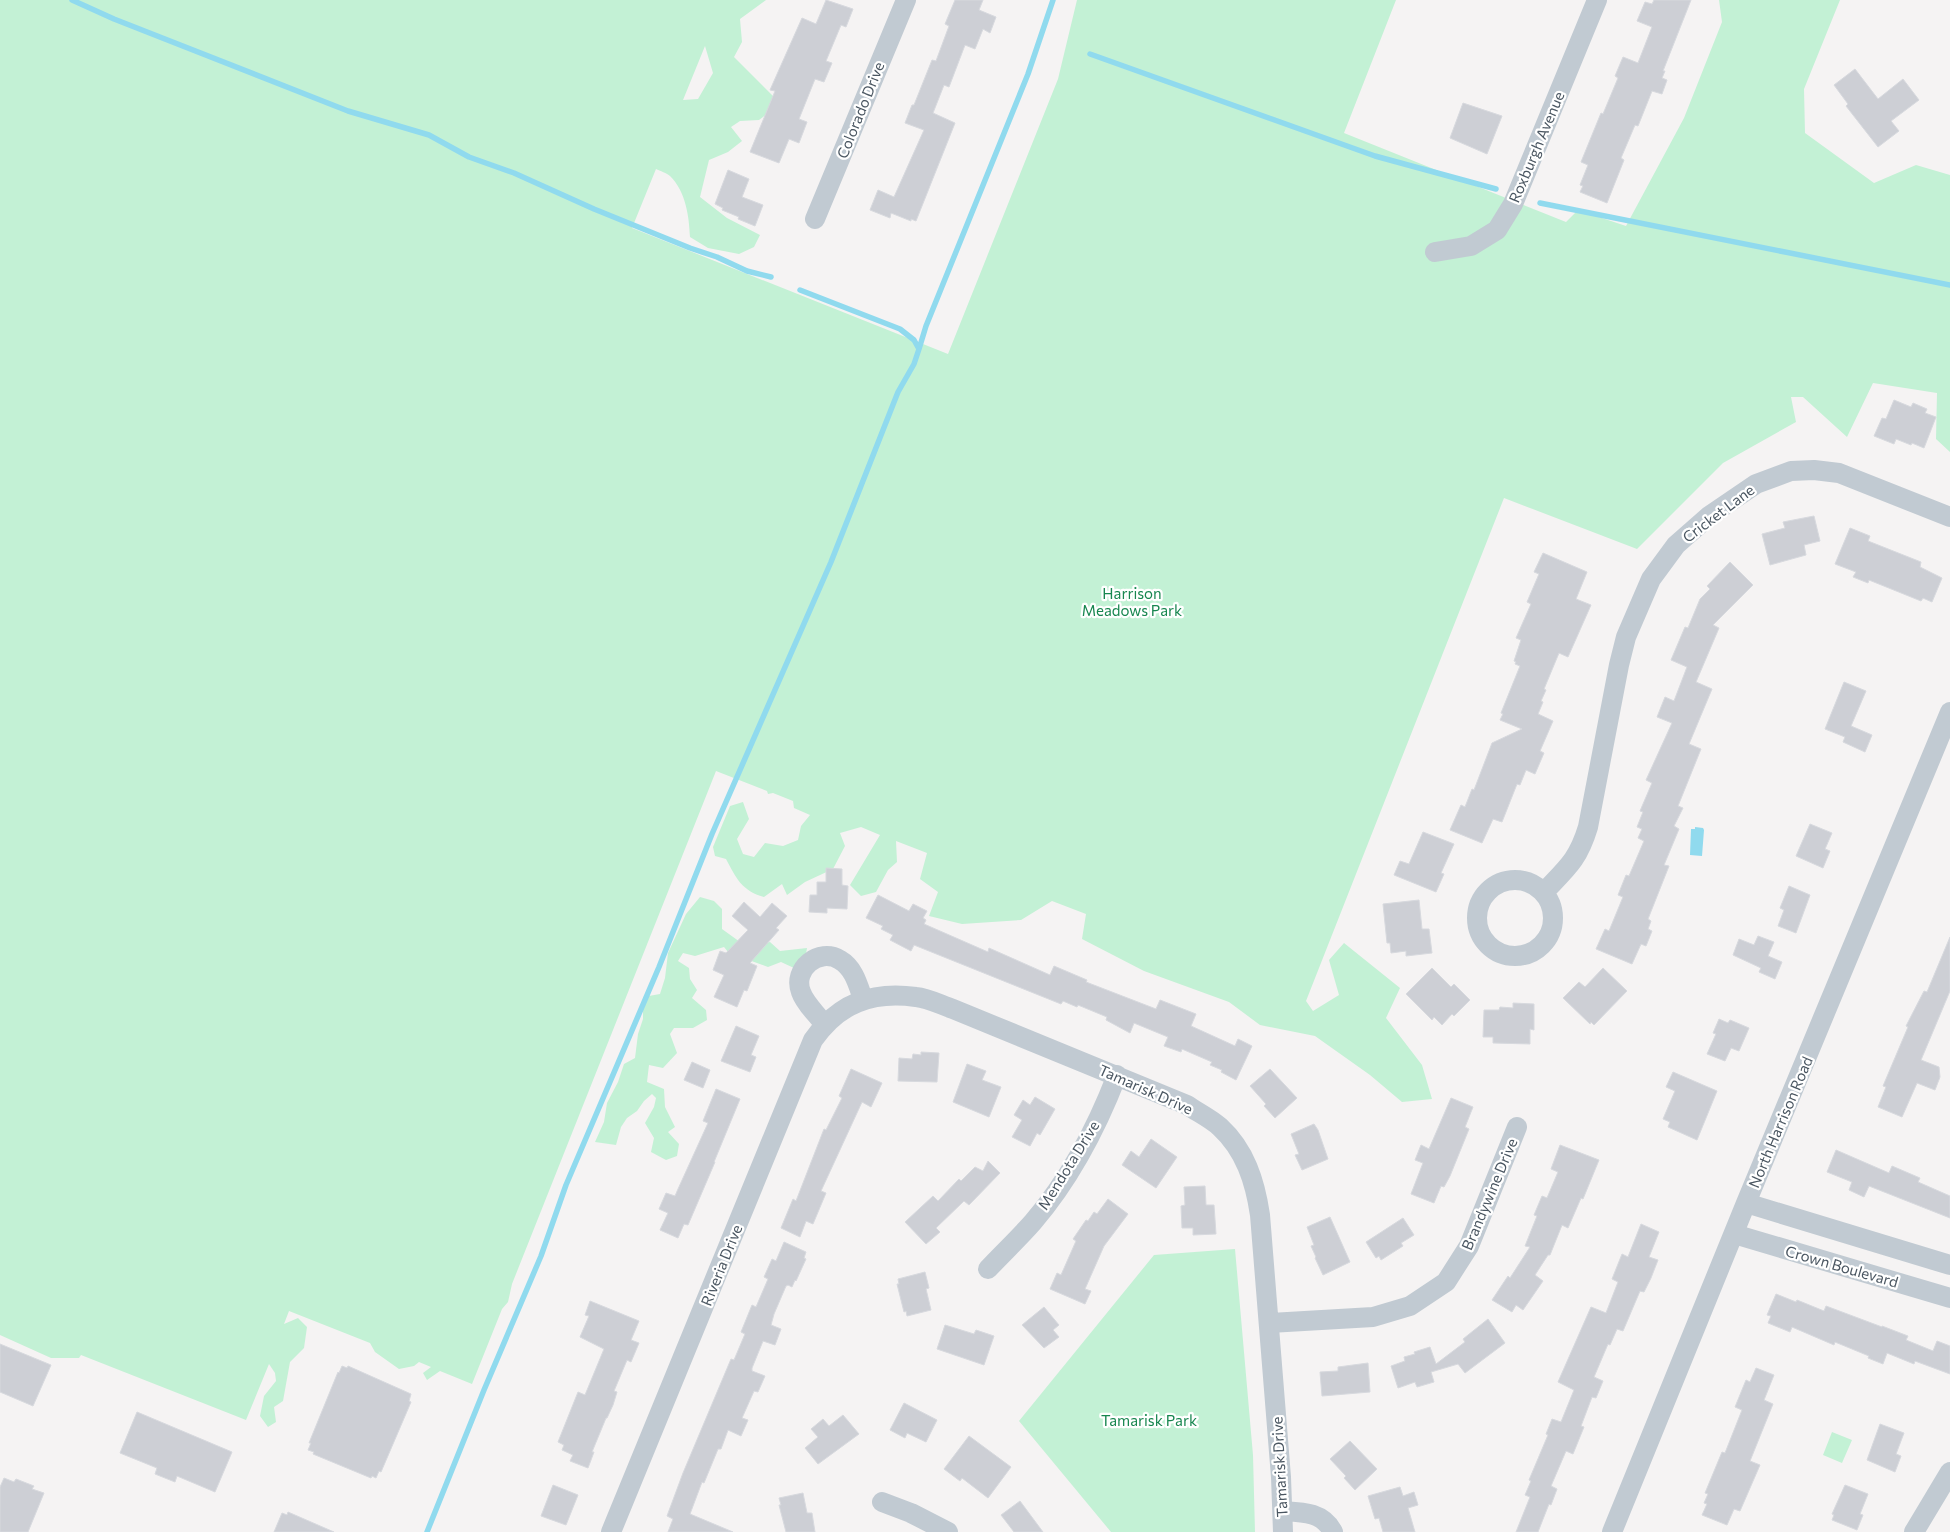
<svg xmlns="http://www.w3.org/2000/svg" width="1950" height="1532" font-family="Commissioner,sans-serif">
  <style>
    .green { fill: #c3f1d5; fill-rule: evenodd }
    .water { fill: #90daee }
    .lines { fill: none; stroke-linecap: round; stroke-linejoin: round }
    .stream { stroke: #90daee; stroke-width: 5.5 }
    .building { fill: #cdcfd5; stroke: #d7d9de }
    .minor { stroke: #c1cad2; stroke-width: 20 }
    .labels { text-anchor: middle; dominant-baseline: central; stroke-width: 4.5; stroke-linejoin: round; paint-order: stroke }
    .street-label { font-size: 15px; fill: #4a5661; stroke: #fff }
    .park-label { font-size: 15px; fill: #17864f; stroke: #fff }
  </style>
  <rect width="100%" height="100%" fill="#f5f3f3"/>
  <!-- green -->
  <path class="green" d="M0 0H766L740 19 742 42 734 57 776 99V107L759 120 740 121 731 127 742 141 728 152 709 160 700 197 727 218 760 235 754 247 739 254 708 248 690 237C689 216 686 192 670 176 667 173 660 171 656 169L632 228 948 354 1058 79 1077 0H1396L1344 133 1566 222 1578 210 1626 226 1684 118 1722 22 1719 0H1840L1804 89 1805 133 1874 183 1916 165 1950 175V452L1936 439 1937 393 1873 383 1847 437 1803 397H1791L1796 422 1723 463 1637 549 1504 498 1306 1001 1313 1011 1339 995 1329 960 1344 943 1400 988 1386 1018 1422 1065 1432 1099 1402 1102 1370 1075 1315 1036 1260 1025 1229 1002 1144 971 1082 939 1086 914 1052 901 1021 920 962 924 929 916 938 892 920 879 927 853 896 841 897 862 888 870 876 892 861 896 850 885 880 835 861 827 840 833 845 846 833 869 805 882 787 895 782 884 764 897C742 891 736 878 726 859L715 856 713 847 730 806 743 802 749 819 737 839 743 854 754 857 765 843 783 846 798 840 801 826 810 815 794 808 793 801 773 793 768 794 767 791 716 771 512 1284 508 1302 502 1309 472 1384 440 1371 427 1380 423 1373 431 1367 419 1362 414 1366 399 1369 375 1352 370 1343 289 1311 284 1324 298 1318 307 1327 304 1348 290 1362 283 1401 274 1407 276 1422 268 1427 260 1416 264 1396 276 1381 275 1373 269 1364 246 1420 81 1355 79 1358H51L0 1335ZM705 46 713 73 698 99 683 100Z
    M700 897 714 901 722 909V929L747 947 770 942 780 951 807 948 805 960 794 968 781 962 768 967 729 953 724 947 695 956 683 953 678 961 689 968 690 979 697 990 692 998 706 1010 707 1020 693 1028H674L670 1034 677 1053 663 1068 649 1065 647 1082 664 1089 665 1107 675 1127 668 1132 679 1144 677 1156 666 1160 651 1152 654 1138 645 1123 654 1107 656 1098 652 1094 644 1101 637 1111 627 1118 621 1127 616 1145 595 1142 604 1122 607 1103 618 1082 624 1064 635 1058 638 1034 643 1019V997L660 994 665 978 668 953 686 914Z
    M1235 1249 1253 1455 1255 1532H1111L1019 1421 1154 1255Z
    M1832 1432 1852 1440 1842 1463 1823 1455Z"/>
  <!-- water -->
  <path class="water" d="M1695 827 1703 828 1704 830 1702 856 1690 855 1691 829H1695Z"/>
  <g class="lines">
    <!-- stream -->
    <path class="stream" d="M72 0 114 19 348 111 429 135 469 157 514 173 594 209 690 248 717 257 747 271 771 277
      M1090 54 1375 156 1496 189
      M1540 203 1950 285
      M919 349 926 326 1028 74 1053 0
      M427 1532 484 1390 541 1256 566 1185 659 967 712 834 831 562 898 392 914 364 919 349 914 340 900 329 800 290"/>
  </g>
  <!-- building -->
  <path class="building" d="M826 0 853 9 846 27 841 25 826 61 832 63 824 82 815 79 799 119 807 122 799 143 789 139 779 163 750 152 775 91 770 90 802 18 816 24Z
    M955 0H983L979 10 996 17 990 33 983 29 975 49 965 45 949 87 944 85 933 113 955 123 916 221 911 219V221L891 213 890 218 870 210 878 190 894 197 924 130 905 123 912 105H914L932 60 936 61 949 26 945 24Z
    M1654 0H1691L1663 71H1665L1662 78 1667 80 1662 94 1652 91 1638 126 1635 125 1621 158 1624 160 1607 203 1580 192 1583 186 1580 185 1588 165 1581 162 1601 113 1603 114 1618 78 1615 76 1623 57 1638 63 1652 27 1637 21 1645 2 1652 4Z
    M1855 69 1878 99 1903 79 1919 100 1891 121 1899 131 1878 147 1846 106 1848 104 1834 85Z
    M1463 103 1502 116 1487 154 1450 138Z
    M728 170 749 179 742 197 763 205 755 226 738 219 739 217 722 210 723 208 715 204Z
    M1894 400 1911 407 1913 403 1927 409 1925 413 1936 417 1924 448 1912 443 1911 445 1896 439 1894 444 1874 436 1882 418 1886 419Z
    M1814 516 1820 541 1804 545 1806 555 1770 565 1762 534 1785 528 1783 522Z
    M1850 528 1870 536 1868 541 1921 562 1920 567 1942 578 1932 602 1923 598 1921 601 1869 580 1868 583 1853 577 1856 572 1835 564Z
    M1543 553 1587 572 1576 599 1591 605 1568 657 1559 653 1544 689 1546 690 1541 701 1543 702 1538 714 1553 721 1540 751 1544 753 1535 774 1526 770 1520 785 1517 784 1502 822 1493 819 1482 843 1450 830 1461 805 1465 807 1472 789 1474 790 1492 743 1522 729 1500 720 1503 714 1501 713 1520 666 1515 664 1516 662 1514 661 1521 640 1516 638 1531 604 1527 602 1539 574 1534 572Z
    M1730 562 1753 585 1713 625 1719 628 1696 682 1712 689 1689 744 1701 749 1678 806 1683 808 1674 826 1679 829 1664 865 1669 866 1648 919 1651 921 1648 929 1652 931 1646 946 1641 944 1632 964 1596 949 1605 929 1609 931 1623 897 1618 895 1626 875 1629 876 1644 841 1638 838 1642 829 1637 827 1643 812 1640 811 1652 783 1646 780 1672 723 1657 717 1665 697 1674 701 1687 667 1671 660 1685 627 1688 628 1700 599 1710 589 1707 586Z
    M1844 682 1866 691 1851 726 1872 735 1865 752 1843 742 1845 737 1825 729Z
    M1810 824 1832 833 1825 849 1830 851 1823 868 1796 856Z
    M1423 832 1454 844 1441 873 1444 874 1436 892 1394 875 1400 861 1409 864Z
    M826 868 842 869V885L848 886 847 909 827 908V913L809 912 810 895H817V882H826Z
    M1789 886 1810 895 1796 933 1778 926 1784 910 1780 908Z
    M878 895 909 911 913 904 927 911 923 918 926 920 924 924 988 952 989 948 1050 975 1054 966 1087 980 1086 982 1156 1009 1160 1000 1196 1014 1191 1026 1235 1046 1238 1039 1252 1046 1236 1080 1221 1072 1222 1070 1210 1065 1212 1062 1182 1049 1181 1052 1164 1046 1168 1037 1134 1023 1130 1033 1106 1020 1107 1017 1078 1005 1077 1007 1063 1001 1061 1004 914 945 911 951 890 940 893 935 881 929 883 926 866 918Z
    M1419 900 1422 929H1429L1432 953 1406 956V951L1391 953 1390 943H1387L1383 904Z
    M744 902 760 917 772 903 787 916 776 928 779 930 750 963 757 966 747 991 744 990 737 1007 714 997 724 975 713 970 720 951 726 953 748 930 732 916Z
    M1758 936 1774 942 1768 956 1782 962 1775 979 1759 972 1761 968 1733 955 1739 939 1754 945Z
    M1950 937V991L1921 1060 1939 1067 1940 1077 1935 1090 1917 1083 1902 1117 1878 1107 1886 1087 1883 1086 1908 1027 1906 1026 1924 991 1927 992Z
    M1432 968 1451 987 1454 984 1470 1000 1454 1016 1452 1014 1442 1025 1434 1017 1432 1020 1406 994Z
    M1603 968 1627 991 1594 1025 1591 1022 1590 1024 1563 998 1579 982 1585 987Z
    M1513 1003 1534 1004V1030L1530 1029V1044L1493 1043V1037H1483L1484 1010H1499L1500 1007 1513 1008Z
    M1719 1019 1728 1023 1730 1020 1749 1028 1739 1051 1731 1048 1725 1061 1707 1054 1716 1034 1713 1033Z
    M736 1026 759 1036 751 1055 756 1057 750 1072 721 1061Z
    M921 1052 939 1053 937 1082 898 1081 899 1058 912 1059 913 1054 921 1055Z
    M692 1062 710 1070 703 1088 684 1080Z
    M967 1064 986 1071 982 1080 1001 1087 989 1117 953 1102Z
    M851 1069 882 1083 871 1107 862 1102 821 1191 826 1193 813 1224 806 1221 800 1237 781 1228 793 1199 796 1201 824 1129 826 1130 842 1098 839 1096Z
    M1270 1069 1297 1098 1275 1118 1264 1106 1266 1104 1250 1086Z
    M1673 1072 1717 1091 1697 1140 1668 1127 1670 1122 1663 1119 1675 1091 1666 1087Z
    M716 1089 740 1099 714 1162H715L688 1225 684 1224 678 1238 660 1230 668 1213 659 1209 666 1193 675 1196 678 1189 708 1123 703 1121Z
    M1035 1097 1055 1109 1040 1135 1037 1133 1030 1146 1012 1137 1022 1120 1014 1115 1023 1100 1030 1105Z
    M1451 1098 1473 1107 1465 1127 1469 1129 1450 1176 1444 1187 1441 1186 1434 1203 1411 1194 1423 1163 1415 1160 1421 1145 1429 1149Z
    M1314 1124 1318 1130 1328 1159 1302 1170 1295 1155 1299 1154 1291 1134Z
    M1151 1139 1177 1157 1156 1188 1122 1165 1131 1151 1139 1157Z
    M1560 1145 1599 1160 1583 1199 1581 1198 1568 1228 1562 1225 1550 1255H1548L1535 1275 1543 1281 1523 1310 1516 1305 1512 1312 1492 1300 1508 1276 1510 1278 1530 1247 1525 1246 1537 1216 1534 1215 1542 1196 1547 1198 1558 1172 1551 1169Z
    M1836 1150 1889 1173 1892 1166 1920 1178 1918 1182 1950 1196V1218L1869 1186 1864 1197 1849 1190 1852 1182 1827 1172Z
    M988 1161 1000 1173 969 1205 964 1201 936 1228 940 1232 926 1244 905 1222 933 1196 938 1201 959 1179 961 1181 975 1167 983 1171Z
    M1205 1186 1206 1205H1214L1216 1234 1193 1235V1228H1182L1181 1206 1185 1205 1184 1187Z
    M1108 1199 1128 1214 1104 1246 1085 1289 1091 1291 1085 1304 1050 1289 1057 1273 1061 1275 1076 1241 1073 1239 1086 1220 1088 1221 1094 1212 1097 1214Z
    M1330 1217 1350 1262 1323 1275 1315 1258 1316 1257 1311 1246 1314 1245 1307 1227Z
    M1403 1218 1414 1235 1401 1243 1403 1246 1381 1260 1379 1256 1376 1258 1366 1242Z
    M1641 1224 1659 1232 1649 1257 1658 1260 1651 1278 1644 1292 1640 1291 1623 1331 1617 1329 1610 1345 1608 1344 1594 1377 1603 1381 1596 1398 1592 1397 1581 1426 1584 1427 1573 1454 1566 1451 1551 1486 1557 1489 1551 1505 1549 1504 1538 1532H1516L1530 1497 1525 1495 1531 1481 1529 1480 1548 1435 1546 1434 1552 1419 1561 1422 1574 1390 1558 1382 1591 1307 1606 1313 1618 1282 1612 1279 1622 1254 1628 1257Z
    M784 1242 806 1252 804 1258 806 1259 796 1281 795 1280 792 1287 788 1285 786 1286 774 1314 771 1325 781 1329 775 1345 763 1341 752 1368V1371L765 1376 758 1392 754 1391 742 1418 748 1420 741 1436 728 1430 721 1449H718L704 1483 702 1482 690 1514 733 1532H668L673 1519 667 1516 683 1473 731 1359 734 1360 745 1334 741 1332 752 1305 756 1307 768 1279 764 1277 772 1259 776 1261Z
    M925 1272 929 1288 926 1289 931 1310 907 1316 906 1311 904 1312 897 1284H899L898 1279Z
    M1776 1294 1796 1302 1797 1300 1824 1311 1826 1306 1882 1327V1326L1908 1336 1906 1340 1933 1351 1937 1341 1950 1346V1374L1915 1361 1914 1364 1887 1353 1883 1364 1868 1358 1869 1356 1835 1342 1834 1345 1792 1327 1790 1332 1768 1323 1771 1316 1767 1315Z
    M590 1301 639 1321 631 1340 639 1343 631 1362 627 1360 614 1391 617 1392 613 1405 607 1418H606L592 1452H594L588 1468 570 1461 573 1455 562 1450 564 1445 558 1442 578 1392 585 1395 604 1349 580 1337 589 1316 585 1315Z
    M1044 1307 1059 1325 1053 1330 1059 1337 1044 1348 1022 1325Z
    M1488 1319 1505 1343 1465 1373 1458 1364 1431 1372 1434 1382 1417 1387 1415 1382 1398 1388 1391 1366 1405 1361 1404 1357 1415 1354 1414 1352 1430 1347 1436 1364 1465 1342 1463 1339Z
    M945 1325 974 1334 976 1330 994 1336 984 1365 937 1349Z
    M0 1344 51 1365 33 1406 0 1392Z
    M1368 1363 1370 1392 1322 1396 1320 1372 1338 1371V1367Z
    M342 1366 347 1368 348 1366 411 1394 409 1401 411 1402 381 1472 379 1471 376 1478 372 1476 371 1478 313 1454 314 1452 308 1450 311 1443H309L338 1372 339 1373Z
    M1756 1368 1774 1375 1764 1400 1773 1404 1750 1461 1760 1465 1740 1511 1734 1509 1727 1525 1702 1515 1707 1504 1704 1503 1708 1494 1705 1493 1722 1452 1725 1453 1742 1410 1735 1407 1746 1380 1750 1382Z
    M904 1403 937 1420 926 1442 907 1433 905 1438 890 1430Z
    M137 1412 232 1452 215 1492 177 1476 175 1482 155 1474 157 1468 120 1453Z
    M843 1415 859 1434 818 1464 805 1448 818 1437 811 1429 823 1419 829 1426Z
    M1880 1424 1904 1433 1896 1454 1901 1456 1895 1472 1867 1460Z
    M969 1436 1011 1467 988 1498 962 1478 960 1481 944 1469Z
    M1350 1441 1377 1469 1355 1490 1344 1478 1346 1476 1330 1459Z
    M4 1478 14 1482 16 1479 34 1486 32 1489 44 1493 28 1532H0V1487Z
    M553 1485 578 1495 566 1525 541 1516Z
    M1845 1485 1868 1494 1860 1514 1863 1515 1857 1530 1832 1520 1834 1515 1832 1514Z
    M1400 1487 1403 1496 1414 1492 1418 1505 1408 1508 1415 1532H1383L1379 1518 1375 1519 1368 1496Z
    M803 1493 807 1513H812L815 1532H786L779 1505H781L779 1498Z
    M1020 1501 1043 1532H1014L1001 1515Z
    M288 1512 334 1532H274L282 1513 287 1515Z"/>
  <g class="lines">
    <!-- minor -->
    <path class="minor" d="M815 219 906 0
      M1435 252 1471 246 1497 230 1513 204 1597 0
      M1477 918a38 38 0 1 1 76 0a38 38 0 1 1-76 0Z
      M1544 892C1567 868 1578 860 1588 827L1619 665 1626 637 1651 579 1676 545 1709 516 1756 484 1791 471 1814 470 1839 473 1950 517
      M824 1024C817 1014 805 1004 801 992 792 969 819 947 840 960 854 968 858 985 863 999
      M1746 1203 1950 1265
      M1734 1234 1950 1298
      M988 1269C1003 1253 1019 1238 1033 1222 1069 1180 1097 1127 1117 1075
      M1269 1323 1373 1317 1410 1306 1446 1282 1469 1246 1517 1127
      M882 1502 911 1513 948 1532
      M1283 1511C1302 1512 1323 1512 1333 1532
      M611 1532 813 1040C839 1003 872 991 916 997 928 998 941 1005 953 1009L1187 1105C1197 1112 1210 1118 1220 1127 1245 1150 1255 1181 1260 1215L1281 1477 1283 1532
      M1612 1532 1746 1203 1950 712
      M1914 1532 1950 1472"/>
  </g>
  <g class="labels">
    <!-- street labels -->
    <g class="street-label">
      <text transform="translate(860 110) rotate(-68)">Colorado Drive</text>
      <text transform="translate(1536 147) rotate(-67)">Roxburgh Avenue</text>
      <text transform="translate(1718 513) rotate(-37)">Cricket Lane</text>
      <text transform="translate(1146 1089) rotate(24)">Tamarisk Drive</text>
      <text transform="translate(1780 1122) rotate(-67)">North Harrison Road</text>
      <text transform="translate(1068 1165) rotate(-58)">Mendota Drive</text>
      <text transform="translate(1489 1194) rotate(-67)">Brandywine Drive</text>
      <text transform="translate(721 1265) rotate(-68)">Riveria Drive</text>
      <text transform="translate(1842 1266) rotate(16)">Crown Boulevard</text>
      <text transform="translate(1279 1467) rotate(-93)">Tamarisk Drive</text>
    </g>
    <!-- park labels -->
    <g class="park-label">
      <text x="1132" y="593">Harrison<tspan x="1132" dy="17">Meadows Park</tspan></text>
      <text x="1149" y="1420">Tamarisk Park</text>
    </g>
  </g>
</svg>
